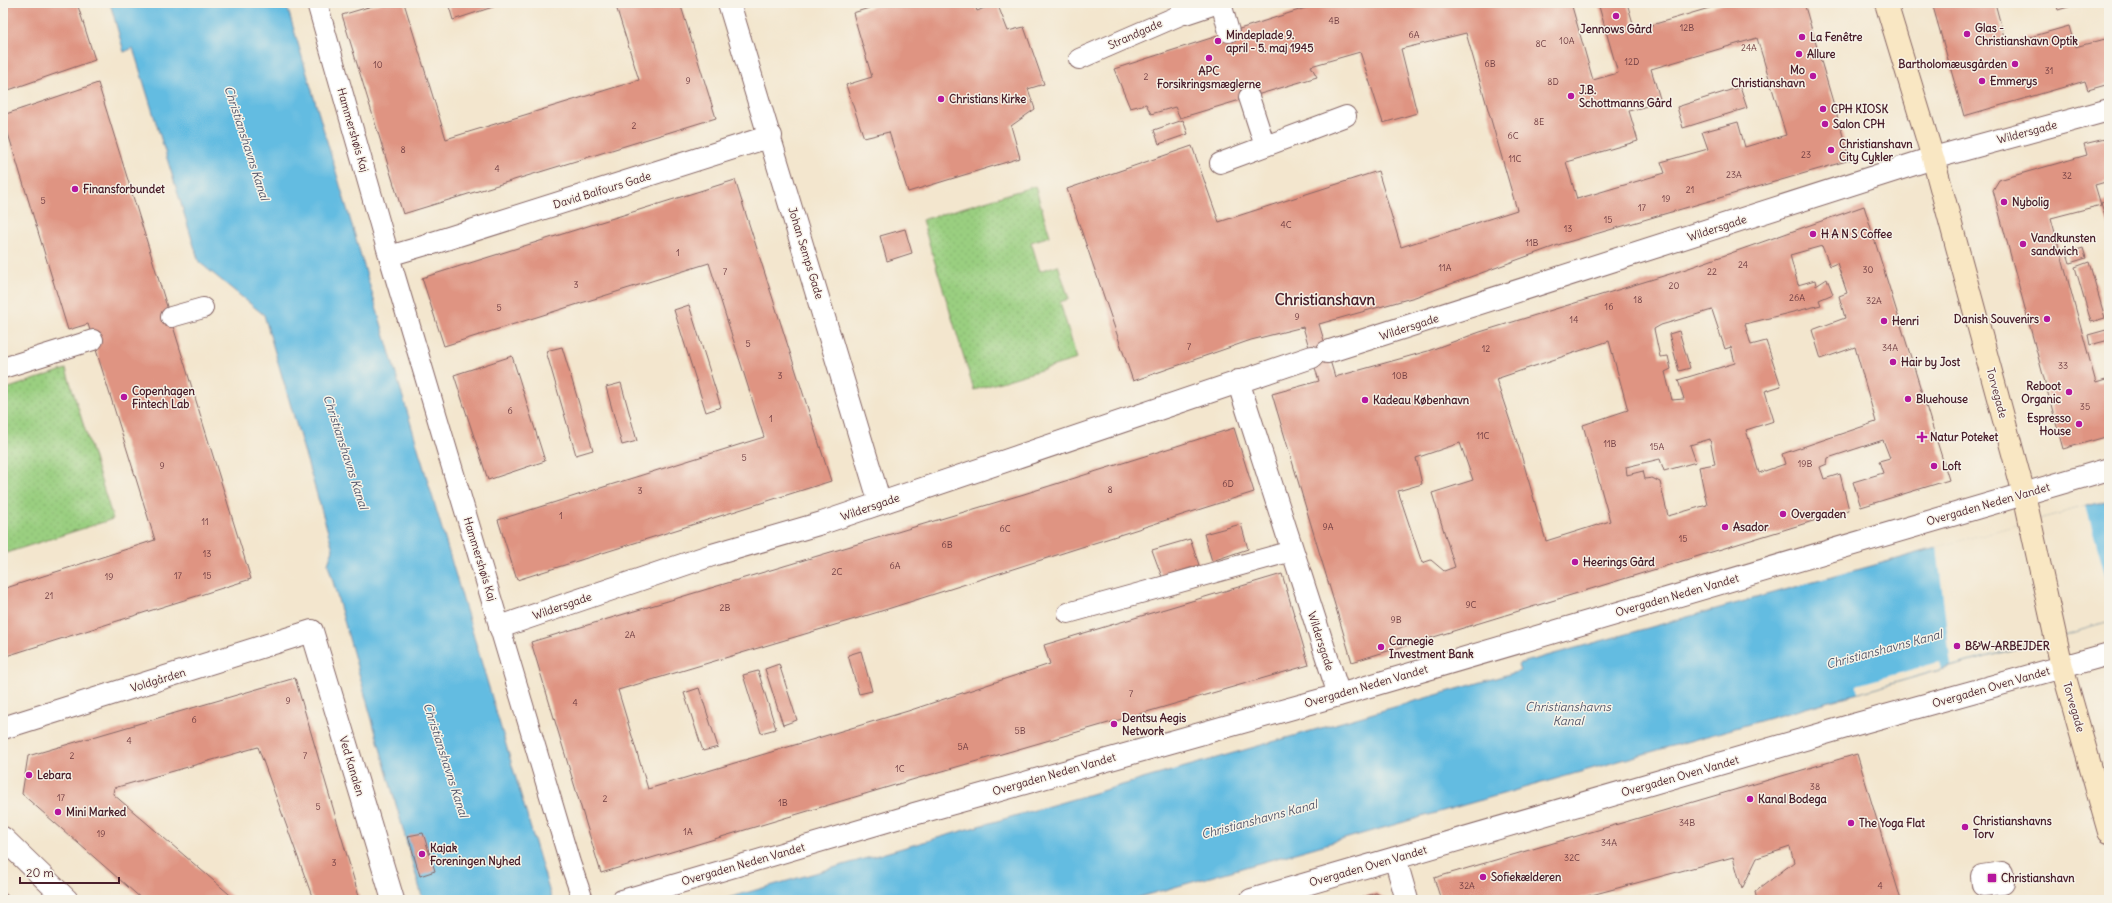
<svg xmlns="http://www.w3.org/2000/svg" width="2112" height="903" font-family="Delius,sans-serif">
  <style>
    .park { fill: url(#park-dots); stroke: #727756 }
    .water { fill: #64bce1; stroke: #576e86 }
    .pier { fill: #f3e6ce }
    .building { fill: #df9482; fill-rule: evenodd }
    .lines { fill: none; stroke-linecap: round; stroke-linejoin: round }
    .lane-casing { stroke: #856564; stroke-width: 22 }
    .street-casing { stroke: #856564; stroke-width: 24 }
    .secondary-casing { stroke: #856564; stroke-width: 24 }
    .lane { stroke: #fff; stroke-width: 20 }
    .street { stroke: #fff; stroke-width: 22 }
    .secondary { stroke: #f9e7c3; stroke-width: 22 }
    .poi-dot { fill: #b5179e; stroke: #f7f3e8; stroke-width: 1.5 }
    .labels { text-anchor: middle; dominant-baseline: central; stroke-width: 3; stroke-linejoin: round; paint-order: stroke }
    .number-label { font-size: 9px; fill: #6f3c41 }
    .poi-label { font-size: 11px; font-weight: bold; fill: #4a1f2b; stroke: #f7f3e8; text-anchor: start }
    .street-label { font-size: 11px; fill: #4a1f2b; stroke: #f7f3e8 }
    .water-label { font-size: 12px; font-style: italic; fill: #53566b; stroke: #f7f3e8 }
    .district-label { font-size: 15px; font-weight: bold; fill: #4a1f2b; stroke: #f7f3e8 }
  </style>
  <defs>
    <pattern id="park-dots" width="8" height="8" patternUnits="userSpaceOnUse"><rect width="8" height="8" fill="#9acf80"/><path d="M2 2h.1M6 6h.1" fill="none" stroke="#86b16f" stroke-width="1.8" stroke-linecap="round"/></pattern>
  </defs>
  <rect width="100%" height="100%" fill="#f7f3e8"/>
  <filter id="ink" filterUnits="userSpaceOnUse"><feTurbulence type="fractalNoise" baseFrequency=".025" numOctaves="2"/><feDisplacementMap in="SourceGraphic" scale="8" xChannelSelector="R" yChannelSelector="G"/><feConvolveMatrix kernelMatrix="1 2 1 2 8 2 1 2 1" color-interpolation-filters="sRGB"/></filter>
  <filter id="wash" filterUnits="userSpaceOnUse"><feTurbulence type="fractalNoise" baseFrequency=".012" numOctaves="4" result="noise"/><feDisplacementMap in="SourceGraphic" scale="16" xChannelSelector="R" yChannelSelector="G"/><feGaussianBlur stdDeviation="0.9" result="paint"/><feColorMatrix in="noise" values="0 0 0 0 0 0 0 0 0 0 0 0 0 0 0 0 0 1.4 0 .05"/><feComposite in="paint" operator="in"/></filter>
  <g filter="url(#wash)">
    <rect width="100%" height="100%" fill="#f3e6ce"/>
    <!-- park -->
    <path class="park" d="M1035 186 1050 236 1031 242 1040 271 1058 265 1069 299 1060 302 1077 359 974 390 922 220Z
      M66 369 113 519 3 554V390Z"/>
    <!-- water -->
    <path class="water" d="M110 3H286L552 900H423L328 564 333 549 264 315 199 262 133 48 124 52Z
      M2109 500V622L1129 900H721L1520 671 1518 664Z"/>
    <!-- pier -->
    <path class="pier" d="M2086 506 2109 589V622L1951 666 1937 547Z
      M1939 662 1941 669 1858 693 1856 685Z"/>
    <g id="blocks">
      <!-- building -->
      <path class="building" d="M3 3H77L95 60 3 92Z
        M382 3H404L446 139 639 80 615 3H680L716 118 403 214 342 15Z
        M448 3H505L453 20Z
        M885 3H974L977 11 997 3 1008 31 1024 27 1044 84 1028 89 1035 109 1011 126 1020 158 908 192 889 132 864 138 846 85 872 77 853 13Z
        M1321 3H1571L1593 80 1618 73 1598 3H1627L1635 30 1726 3H1804L1850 160 1561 244 1415 297 1319 324 1335 377 1428 351 1480 332 1683 270 1864 206 1949 480 1861 507 1853 482 1883 473 1879 461 1890 458 1883 440 1828 458 1827 464 1820 467 1824 479 1840 474 1849 510 1352 662 1272 394 1319 381 1303 327 1251 340 1133 381 1067 189 1192 146 1219 222 1378 171 1401 247 1517 210 1466 33 1401 49 1417 113 1383 123 1360 52 1311 66 1317 77 1180 118 1175 107 1151 114 1146 104 1130 108 1114 69ZM1757 38 1786 135 1745 147 1738 122 1702 132 1708 149 1661 162 1665 173 1577 199 1566 162 1638 141 1629 111 1661 102 1651 69ZM1822 246 1830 266 1837 263 1847 293 1839 296 1845 318 1812 330 1821 359 1855 347 1876 422 1782 454 1785 464 1759 473 1746 430 1774 421 1765 391 1781 386 1766 341 1751 345 1745 324 1821 305 1819 300 1833 294 1827 279 1816 286 1815 280 1798 285 1790 255ZM1712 310 1725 349 1731 347 1735 363 1678 380 1684 399 1672 400 1665 372 1671 369 1668 356 1660 357 1654 329 1661 325ZM1609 341 1628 410 1583 425 1610 521 1546 541 1520 451 1496 379ZM1710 439 1715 464 1699 467 1707 505 1668 516 1660 482 1652 478 1645 479 1643 471 1627 475 1626 467 1660 459 1664 471 1696 462 1690 445ZM1460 443 1473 480 1432 493 1455 567 1444 571 1431 560 1422 563 1398 491 1422 484 1416 458Z
        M1932 3H1995L2006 44 2069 26 2075 47 2109 38V84L2088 90 2085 81 1964 116Z
        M2056 3H2082L2058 10Z
        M98 83 251 579 3 657V589L155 540 88 324 68 330 3 117V115Z
        M1740 87 1747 108 1683 128 1677 107Z
        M1183 120 1188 134 1159 144 1154 130Z
        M2109 138V181L2095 185 2101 205 2051 218 2096 383 2109 379V436L2063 449 1993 190 1999 180 2087 155 2084 144Z
        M735 180 831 481 517 580 498 520 764 437 709 263 444 346 422 278Z
        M2109 200V228L2101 203Z
        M905 229 912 253 887 261 880 236Z
        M2083 248 2086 258 2070 263 2067 253Z
        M2089 262 2105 318 2091 322 2075 267Z
        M689 305 721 407 706 412 674 310Z
        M2106 330 2109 340 2090 345 2088 335Z
        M1679 331 1690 368 1679 371 1669 334Z
        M562 347 593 450 576 455 546 351Z
        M512 356 545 461 488 480 454 375Z
        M621 383 637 441 622 445 606 387Z
        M1234 428 1254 492 875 613 618 690 648 789 908 711 1050 664 1044 645 1282 574 1309 665 915 779 601 873 531 642 1024 494Z
        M1241 524 1248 549 1212 561 1204 534Z
        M1190 539 1199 565 1162 577 1152 550Z
        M861 651 872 691 859 694 848 655Z
        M779 664 797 720 783 725 765 669Z
        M758 671 776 729 761 733 743 675Z
        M295 678 360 900H310L313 899 258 747 114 788 113 794 236 900H143L22 794 28 756Z
        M699 688 718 747 703 751 684 693Z
        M1857 754 1901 900H1757L1755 892 1794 862 1790 847 1757 858 1742 889 1733 857 1573 900H1441L1434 878Z
        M423 833 435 871 420 876 408 836Z
        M3 891 12 900H3Z
        M1376 893 1388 900H1354Z"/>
    </g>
  </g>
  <g filter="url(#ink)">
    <use href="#blocks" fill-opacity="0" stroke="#856564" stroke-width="1"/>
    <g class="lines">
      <!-- lane casing -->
      <g class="lane-casing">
        <path id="lane" d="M317 3 389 256
          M1221 3 1229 32
          M1079 59 1185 13
          M1249 97 1265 146
          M1220 163 1346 116
          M433 243 389 256 570 863 583 900
          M171 317 203 308
          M3 368 93 340
          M1068 613 1292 551
          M622 900 914 814"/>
      </g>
      <!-- street casing -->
      <g class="street-casing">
        <path id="street" d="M729 3 880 503
          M1182 3 1185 13 1215 3
          M433 243 771 136
          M1327 352 1933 158 2109 110
          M1238 381 1339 695
          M500 627 712 555 822 523 1312 357
          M3 728 312 631 393 900
          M914 814 1339 695 2109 469
          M3 838 67 900
          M1395 858 1407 900
          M2002 873 2003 883 1983 885 1982 876Z
          M1251 900 1853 725 2109 654"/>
      </g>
      <!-- secondary casing -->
      <g class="secondary-casing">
        <path id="secondary" d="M1886 3 1933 158 2024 494 2062 667 2109 832"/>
      </g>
      <!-- lane -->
      <use href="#lane" class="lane"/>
      <!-- street -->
      <use href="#street" class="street"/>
      <!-- secondary -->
      <use href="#secondary" class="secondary"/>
    </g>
  </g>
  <!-- markers -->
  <g class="poi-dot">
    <circle cx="1616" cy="16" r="4"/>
    <circle cx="1967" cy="34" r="4"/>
    <circle cx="1802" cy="37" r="4"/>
    <circle cx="1218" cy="41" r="4"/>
    <circle cx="1799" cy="54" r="4"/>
    <circle cx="1209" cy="58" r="4"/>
    <circle cx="2015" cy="64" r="4"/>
    <circle cx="1813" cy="76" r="4"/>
    <circle cx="1982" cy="81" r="4"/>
    <circle cx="1571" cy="96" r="4"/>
    <circle cx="941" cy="99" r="4"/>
    <circle cx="1823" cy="109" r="4"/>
    <circle cx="1825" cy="124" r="4"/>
    <circle cx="1831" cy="150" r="4"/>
    <circle cx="75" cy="189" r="4"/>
    <circle cx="2004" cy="202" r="4"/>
    <circle cx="1813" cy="234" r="4"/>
    <circle cx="2023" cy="244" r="4"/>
    <circle cx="2047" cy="319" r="4"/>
    <circle cx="1884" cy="321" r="4"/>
    <circle cx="1893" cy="362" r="4"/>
    <circle cx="2069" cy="392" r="4"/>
    <circle cx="124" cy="397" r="4"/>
    <circle cx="1908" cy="399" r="4"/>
    <circle cx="1365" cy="400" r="4"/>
    <circle cx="2079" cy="424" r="4"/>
    <path d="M1920 431h4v4h4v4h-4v4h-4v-4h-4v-4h4z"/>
    <circle cx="1934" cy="466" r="4"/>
    <circle cx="1783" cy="514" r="4"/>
    <circle cx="1725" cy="527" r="4"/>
    <circle cx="1575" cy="562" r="4"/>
    <circle cx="1957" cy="646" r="4"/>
    <circle cx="1381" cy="647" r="4"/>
    <circle cx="1114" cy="724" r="4"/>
    <circle cx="29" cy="775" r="4"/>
    <circle cx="1750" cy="799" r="4"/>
    <circle cx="58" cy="812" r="4"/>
    <circle cx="1851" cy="823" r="4"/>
    <circle cx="1965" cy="827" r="4"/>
    <circle cx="422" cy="854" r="4"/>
    <circle cx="1483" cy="877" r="4"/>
    <rect x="1987" y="873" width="10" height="10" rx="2"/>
  </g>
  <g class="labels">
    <!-- number labels -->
    <g class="number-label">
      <text x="1334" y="20">4B</text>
      <text x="1687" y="27">12B</text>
      <text x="1414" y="34">6A</text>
      <text x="1567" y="40">10A</text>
      <text x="1541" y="43">8C</text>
      <text x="1749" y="47">24A</text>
      <text x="1632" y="61">12D</text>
      <text x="1490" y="63">6B</text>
      <text x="378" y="64">10</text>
      <text x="2049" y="70">31</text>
      <text x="1146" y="76">2</text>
      <text x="688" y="80">9</text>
      <text x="1553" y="81">8D</text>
      <text x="1539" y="121">8E</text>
      <text x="634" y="125">2</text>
      <text x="1513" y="135">6C</text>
      <text x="403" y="149">8</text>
      <text x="1806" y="154">23</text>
      <text x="1515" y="158">11C</text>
      <text x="497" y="168">4</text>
      <text x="1734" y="174">23A</text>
      <text x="2067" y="175">32</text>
      <text x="1690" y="189">21</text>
      <text x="1666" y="198">19</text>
      <text x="43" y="200">5</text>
      <text x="1642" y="207">17</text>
      <text x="1608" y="219">15</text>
      <text x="1286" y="224">4C</text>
      <text x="1568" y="228">13</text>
      <text x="1532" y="242">11B</text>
      <text x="678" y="252">1</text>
      <text x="1743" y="264">24</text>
      <text x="1445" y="267">11A</text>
      <text x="1868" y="269">30</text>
      <text x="725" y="271">7</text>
      <text x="1712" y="271">22</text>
      <text x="576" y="284">3</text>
      <text x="1674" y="285">20</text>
      <text x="1797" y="297">26A</text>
      <text x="1638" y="299">18</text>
      <text x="1874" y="300">32A</text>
      <text x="1609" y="306">16</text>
      <text x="499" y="307">5</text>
      <text x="1297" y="316">9</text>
      <text x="1574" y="319">14</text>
      <text x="748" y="343">5</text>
      <text x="1189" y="346">7</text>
      <text x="1890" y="347">34A</text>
      <text x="1486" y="348">12</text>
      <text x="2063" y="365">33</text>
      <text x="780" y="375">3</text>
      <text x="1400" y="375">10B</text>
      <text x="2085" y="406">35</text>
      <text x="510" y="410">6</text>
      <text x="771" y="418">1</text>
      <text x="1483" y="435">11C</text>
      <text x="1610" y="443">11B</text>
      <text x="1657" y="446">15A</text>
      <text x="744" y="457">5</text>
      <text x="1805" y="463">19B</text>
      <text x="162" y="465">9</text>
      <text x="1228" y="483">6D</text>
      <text x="1110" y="489">8</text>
      <text x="640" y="490">3</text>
      <text x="561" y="515">1</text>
      <text x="205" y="521">11</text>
      <text x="1328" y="526">9A</text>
      <text x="1005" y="528">6C</text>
      <text x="1683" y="538">15</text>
      <text x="947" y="544">6B</text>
      <text x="207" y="553">13</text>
      <text x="895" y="565">6A</text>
      <text x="837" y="571">2C</text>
      <text x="178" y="575">17</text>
      <text x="207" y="575">15</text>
      <text x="109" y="576">19</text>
      <text x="49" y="595">21</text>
      <text x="1471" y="604">9C</text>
      <text x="725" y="607">2B</text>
      <text x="1396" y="619">9B</text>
      <text x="630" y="634">2A</text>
      <text x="1131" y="693">7</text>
      <text x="288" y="700">9</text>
      <text x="575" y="702">4</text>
      <text x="194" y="719">6</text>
      <text x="1020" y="730">5B</text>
      <text x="129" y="740">4</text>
      <text x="963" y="746">5A</text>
      <text x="72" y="755">2</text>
      <text x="305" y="755">7</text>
      <text x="900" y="768">1C</text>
      <text x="1815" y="786">38</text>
      <text x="61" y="797">17</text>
      <text x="605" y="798">2</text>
      <text x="783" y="802">1B</text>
      <text x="318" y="806">5</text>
      <text x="1687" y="822">34B</text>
      <text x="688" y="831">1A</text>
      <text x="101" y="833">19</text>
      <text x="1609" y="842">34A</text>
      <text x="1572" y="857">32C</text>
      <text x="334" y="862">3</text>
      <text x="1467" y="885">32A</text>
      <text x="1880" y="885">4</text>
    </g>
    <!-- poi labels -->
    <g class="poi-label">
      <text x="1975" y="28">Glas -<tspan x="1975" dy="13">Christianshavn Optik</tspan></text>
      <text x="1616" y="29" text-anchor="middle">Jennows Gård</text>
      <text x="1226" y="35">Mindeplade 9.<tspan x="1226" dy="13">april - 5. maj 1945</tspan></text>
      <text x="1810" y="37">La Fenêtre</text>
      <text x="1807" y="54">Allure</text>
      <text x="2007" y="64" text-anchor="end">Bartholomæusgården</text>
      <text x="1805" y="70" text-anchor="end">Mo<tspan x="1805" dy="13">Christianshavn</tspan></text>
      <text x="1209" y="71" text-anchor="middle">APC<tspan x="1209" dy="13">Forsikringsmæglerne</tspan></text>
      <text x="1990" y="81">Emmerys</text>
      <text x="1579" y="90">J.B.<tspan x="1579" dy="13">Schottmanns Gård</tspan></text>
      <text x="949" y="99">Christians Kirke</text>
      <text x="1831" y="109">CPH KIOSK</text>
      <text x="1833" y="124">Salon CPH</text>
      <text x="1839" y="144">Christianshavn<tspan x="1839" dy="13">City Cykler</tspan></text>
      <text x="83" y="189">Finansforbundet</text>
      <text x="2012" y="202">Nybolig</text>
      <text x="1821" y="234">H A N S Coffee</text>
      <text x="2031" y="238">Vandkunsten<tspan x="2031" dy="13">sandwich</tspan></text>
      <text x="2039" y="319" text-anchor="end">Danish Souvenirs</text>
      <text x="1892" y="321">Henri</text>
      <text x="1901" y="362">Hair by Jost</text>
      <text x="2061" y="386" text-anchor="end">Reboot<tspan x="2061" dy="13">Organic</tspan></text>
      <text x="132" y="391">Copenhagen<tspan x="132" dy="13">Fintech Lab</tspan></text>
      <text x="1916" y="399">Bluehouse</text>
      <text x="1373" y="400">Kadeau København</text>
      <text x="2071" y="418" text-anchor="end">Espresso<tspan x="2071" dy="13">House</tspan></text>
      <text x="1930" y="437">Natur Poteket</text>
      <text x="1942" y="466">Loft</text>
      <text x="1791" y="514">Overgaden</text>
      <text x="1733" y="527">Asador</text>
      <text x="1583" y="562">Heerings Gård</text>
      <text x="1389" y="641">Carnegie<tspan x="1389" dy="13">Investment Bank</tspan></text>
      <text x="1965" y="646">B&amp;W-ARBEJDER</text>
      <text x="1122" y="718">Dentsu Aegis<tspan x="1122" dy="13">Network</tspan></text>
      <text x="37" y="775">Lebara</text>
      <text x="1758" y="799">Kanal Bodega</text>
      <text x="66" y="812">Mini Marked</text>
      <text x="1973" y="821">Christianshavns<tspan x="1973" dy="13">Torv</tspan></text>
      <text x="1859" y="823">The Yoga Flat</text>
      <text x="430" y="848">Kajak<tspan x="430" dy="13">Foreningen Nyhed</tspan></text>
      <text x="1491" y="877">Sofiekælderen</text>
      <text x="2001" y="878">Christianshavn</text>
    </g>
    <!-- street labels -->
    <g class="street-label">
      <text transform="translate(1135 34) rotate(-24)">Strandgade</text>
      <text transform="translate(353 130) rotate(74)">Hammershøis Kaj</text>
      <text transform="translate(2027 132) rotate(-15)">Wildersgade</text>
      <text transform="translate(602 190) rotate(-17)">David Balfours Gade</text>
      <text transform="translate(1717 228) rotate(-18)">Wildersgade</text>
      <text transform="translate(806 253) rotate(73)">Johan Semps Gade</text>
      <text transform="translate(1409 327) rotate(-18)">Wildersgade</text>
      <text transform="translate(1997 393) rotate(75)">Torvegade</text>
      <text transform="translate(1988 504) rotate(-16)">Overgaden Neden Vandet</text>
      <text transform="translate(870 507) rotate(-19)">Wildersgade</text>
      <text transform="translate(480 559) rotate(73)">Hammershøis Kaj</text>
      <text transform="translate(1677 595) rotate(-16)">Overgaden Neden Vandet</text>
      <text transform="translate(562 606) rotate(-19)">Wildersgade</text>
      <text transform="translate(1321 641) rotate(72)">Wildersgade</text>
      <text transform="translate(158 680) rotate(-17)">Voldgården</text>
      <text transform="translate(1366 686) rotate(-16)">Overgaden Neden Vandet</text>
      <text transform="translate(1991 687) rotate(-16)">Overgaden Oven Vandet</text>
      <text transform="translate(2074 707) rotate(74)">Torvegade</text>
      <text transform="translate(352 766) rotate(73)">Ved Kanalen</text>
      <text transform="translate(1054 774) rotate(-16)">Overgaden Neden Vandet</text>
      <text transform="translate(1680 776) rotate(-16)">Overgaden Oven Vandet</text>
      <text transform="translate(743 864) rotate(-16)">Overgaden Neden Vandet</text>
      <text transform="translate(1368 866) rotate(-16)">Overgaden Oven Vandet</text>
    </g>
    <!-- water labels -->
    <g class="water-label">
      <text transform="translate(247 143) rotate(72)">Christianshavns Kanal</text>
      <text transform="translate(346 452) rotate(72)">Christianshavns Kanal</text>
      <text transform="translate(1884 649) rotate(-15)">Christianshavns Kanal</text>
      <text x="1568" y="706">Christianshavns<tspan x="1568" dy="14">Kanal</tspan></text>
      <text transform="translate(446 760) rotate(72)">Christianshavns Kanal</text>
      <text transform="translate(1259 819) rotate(-15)">Christianshavns Kanal</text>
    </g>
    <!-- district labels -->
    <g class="district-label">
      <text x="1325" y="299">Christianshavn</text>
    </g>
  </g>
  <!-- margin -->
  <rect width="2112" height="903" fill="none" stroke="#f7f3e8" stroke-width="16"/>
  <!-- scale -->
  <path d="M20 877v6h99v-6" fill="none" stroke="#4a1f2b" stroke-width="2"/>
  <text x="26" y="877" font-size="12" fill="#4a1f2b" stroke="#f7f3e8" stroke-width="3" paint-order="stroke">20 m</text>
</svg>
